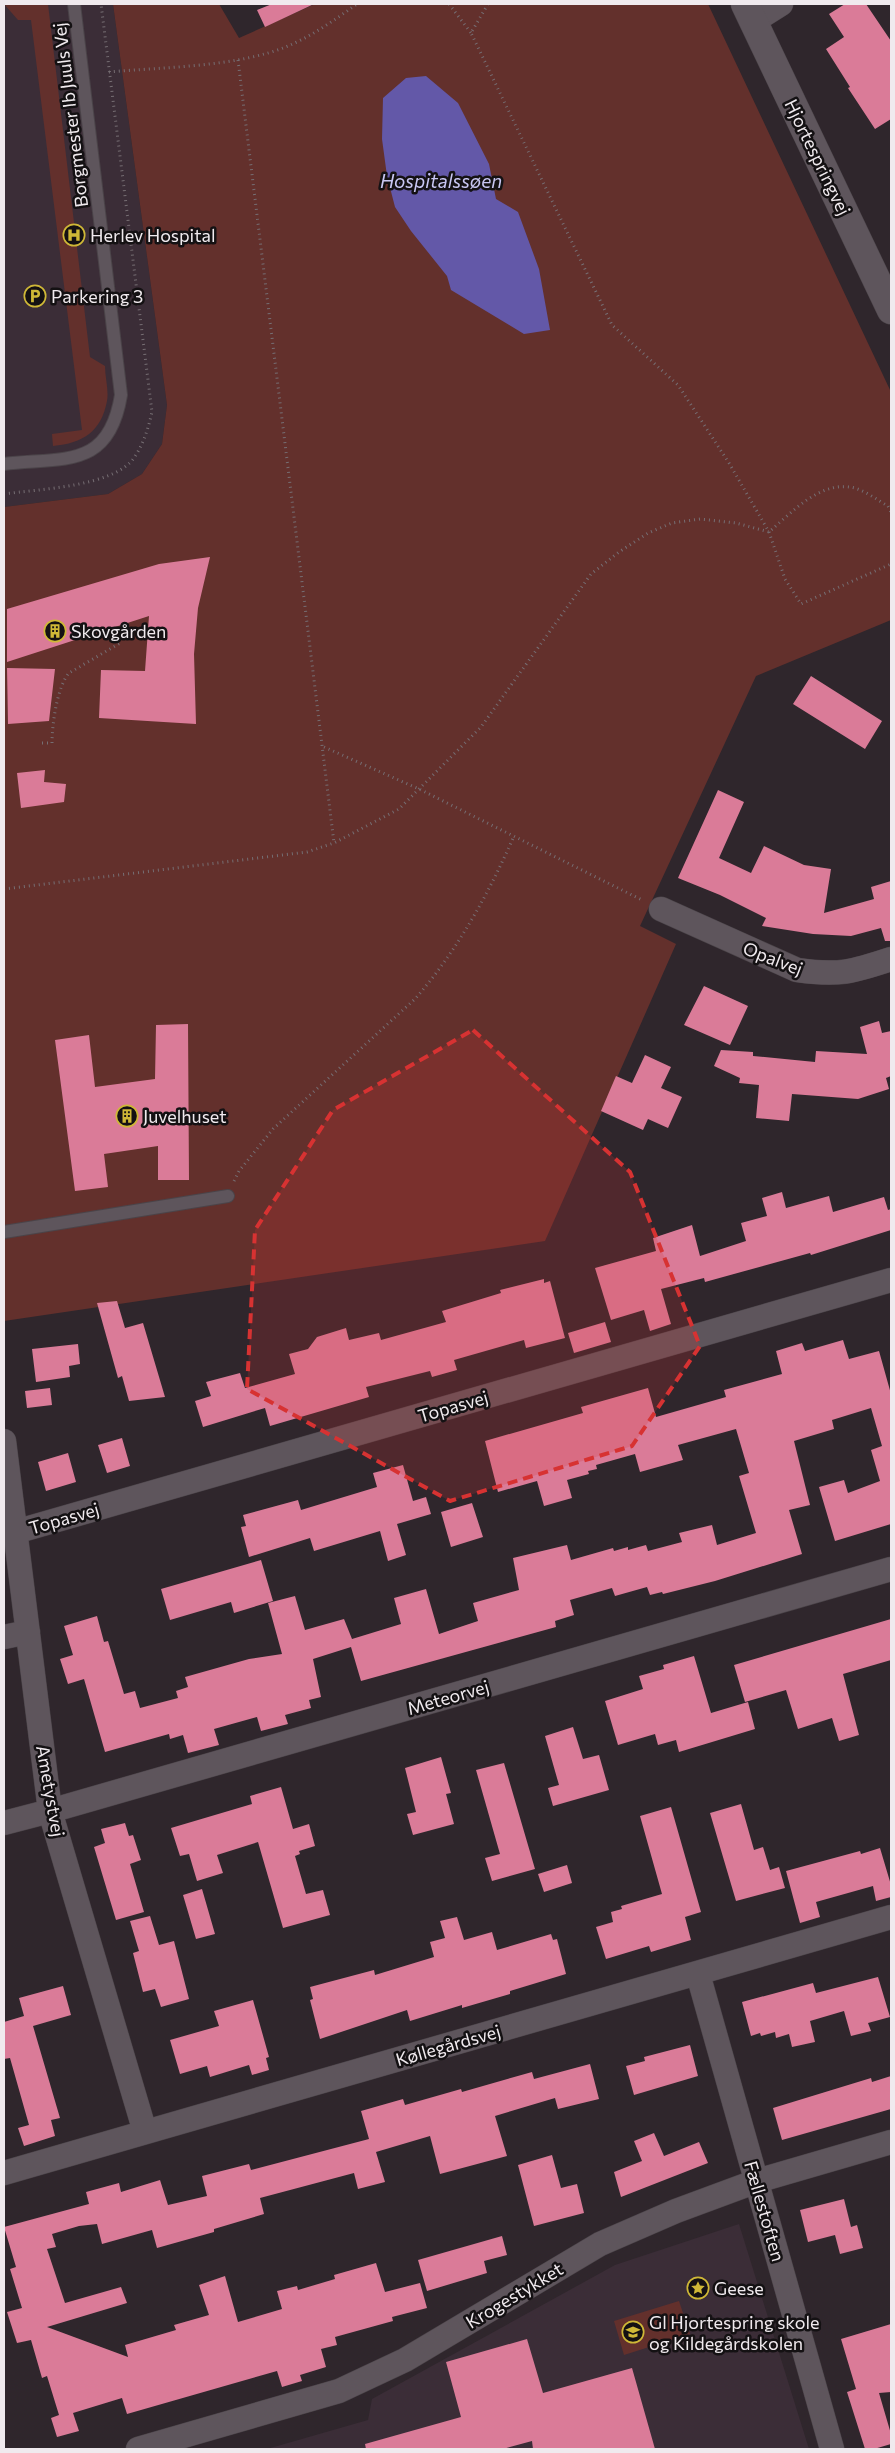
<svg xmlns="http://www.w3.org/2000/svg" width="895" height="2453" font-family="Commissioner,sans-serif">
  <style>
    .built { fill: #3b2d37 }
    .green { fill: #63302c }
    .water { fill: #6358a8 }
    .building { fill: #da7b98 }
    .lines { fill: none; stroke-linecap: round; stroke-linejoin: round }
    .lane-casing { stroke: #4b4449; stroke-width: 14 }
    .street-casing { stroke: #4b4449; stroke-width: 25 }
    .secondary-casing { stroke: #4b4449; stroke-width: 29 }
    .path { stroke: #766e73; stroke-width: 3; stroke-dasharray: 1 4; stroke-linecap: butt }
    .lane { stroke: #5e555c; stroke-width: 12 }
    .street { stroke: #5e555c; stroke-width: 24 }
    .secondary { stroke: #5e555c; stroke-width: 28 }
    .marked { fill: #d73232; fill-opacity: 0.2; stroke: #d73232; stroke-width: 4; stroke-dasharray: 10 6; stroke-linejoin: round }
    .labels { text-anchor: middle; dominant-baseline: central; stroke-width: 5; stroke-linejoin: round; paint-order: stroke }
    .street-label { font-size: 18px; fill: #f0eaee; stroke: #141113 }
    .poi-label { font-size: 18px; fill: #f0eaee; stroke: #141113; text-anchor: start }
    .water-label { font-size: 19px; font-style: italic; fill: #c9c7f3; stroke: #141113 }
  </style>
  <rect width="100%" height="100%" fill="#2f262c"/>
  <!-- built -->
  <path class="built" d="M4 4H113L167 405 162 444 142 474 108 494 4 507Z
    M739 2224 809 2449H267L368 2420 372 2399 615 2265Z"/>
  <!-- green -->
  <path class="green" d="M4 4H48L90 357 105 366C105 377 109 391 107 401 101 432 83 443 53 446L52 434 82 430 31 20H18Z
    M113 4H219L239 38 315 4H708L891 392V620L756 676 640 926 676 944 545 1241 4 1321V507L108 494 142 474 162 444 167 405Z
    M679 2301 690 2334 624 2355 614 2321Z"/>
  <!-- water -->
  <path class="water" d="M426 76 458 103 489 164 496 199 518 212 539 269 550 330 524 334 451 290 447 276 411 231 395 207 387 176 382 139 383 98 406 78Z"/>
  <!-- building -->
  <path class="building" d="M272 4H314L265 27 257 10Z
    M845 4H866L891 41V119L875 129 848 88 850 87 826 49 844 37 829 14Z
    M210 557 198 608 194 654 196 724 99 718 101 670 145 671 149 616 7 662V609L159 564Z
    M7 668 55 669 49 721 8 724Z
    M811 676 882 721 865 749 793 704Z
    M45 770 44 782 66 784 64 802 21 808 17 773Z
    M718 790 744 802 719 858 751 873 764 846 804 865 831 869 824 913 874 899 871 887 891 881V941H885L881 928 851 936 813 934 762 926 766 918 720 895 678 878Z
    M704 986 748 1006 730 1045 684 1025Z
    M879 1021 882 1033 891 1031V1076L886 1078 889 1089 858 1099 792 1094 789 1121 756 1118 759 1085 739 1083 740 1078 714 1066 721 1050 753 1052V1056L815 1062 816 1051 867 1054 860 1027Z
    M188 1024 189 1180H158V1146L104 1154 108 1187 75 1191 55 1040 89 1035 95 1087 155 1079 156 1025Z
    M645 1055 671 1067 661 1088 682 1097 668 1128 648 1119 643 1130 601 1111 616 1076 632 1083Z
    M782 1192 786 1208 829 1196 833 1212 884 1197 888 1210 891 1209V1230L811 1255 810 1253 705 1282 704 1278 661 1289 671 1324 650 1331 644 1310 611 1320 595 1268 656 1251 653 1238 692 1225 700 1256 746 1241 741 1223 767 1216 762 1198Z
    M544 1279V1283L550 1281 565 1338 526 1348 524 1340 454 1360 457 1370 432 1377 430 1371 366 1387 369 1397 270 1426 265 1408 203 1427 195 1401 211 1396 206 1382 240 1373 245 1388 295 1374 289 1354 308 1349 317 1337 346 1328 349 1340 379 1333 381 1340 446 1322 442 1311 501 1293 500 1290Z
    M117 1301 125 1328 143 1323 165 1397 129 1401 122 1376 118 1378 97 1303Z
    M605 1322 611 1342 574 1353 568 1333Z
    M843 1340 849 1359 879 1351 891 1394V1524L835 1541 819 1487 844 1480 848 1493 880 1481 871 1450 882 1446 871 1408 832 1420 834 1429 794 1441 810 1505 789 1510 802 1554 715 1581 663 1594 662 1592 650 1595 647 1587 615 1596 612 1588 570 1600 574 1615 555 1621 556 1627 361 1681 351 1647 313 1659 321 1697 309 1700 311 1708 285 1715 288 1724 261 1731 257 1717 214 1729 219 1745 188 1753 183 1735 170 1739 169 1734 105 1752 84 1679 68 1684 60 1659 73 1655 64 1626 97 1616 104 1642 108 1641 124 1694 135 1691 140 1708 178 1698 176 1691 188 1687 185 1677 249 1659 282 1654 268 1603 295 1596 305 1630 344 1619 352 1639 401 1624 394 1598 426 1589 439 1634 478 1621 473 1603 519 1590 513 1558 567 1545 571 1560 613 1548 614 1551 628 1547V1550L646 1545 648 1551 682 1542 679 1533 712 1525 717 1545 756 1533 739 1476 749 1473 736 1429 678 1445 683 1460 640 1472 635 1454 596 1465 597 1469 588 1471 589 1474 567 1480 572 1498 544 1506 537 1481 498 1492 485 1441 583 1413 581 1407 648 1388 656 1417 726 1397 724 1390 782 1374 776 1351 802 1343 805 1351Z
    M78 1344 80 1364 69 1366 70 1377 36 1382 32 1349Z
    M50 1388 52 1405 27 1408 25 1391Z
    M122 1438 130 1466 107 1473 98 1445Z
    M68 1453 76 1482 46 1491 38 1462Z
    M403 1465 413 1501 426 1497 431 1514 397 1524 406 1555 388 1561 380 1531 314 1551 310 1538 249 1557 241 1527 246 1526 243 1515 298 1500 301 1510 377 1487 373 1473Z
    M472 1503 483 1537 451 1547 441 1512Z
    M261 1560 273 1601 234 1613 231 1602 170 1620 161 1589Z
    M891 1619V1660L843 1674 859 1735 839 1741 832 1718 798 1729 786 1690 745 1702 734 1665Z
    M694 1656 711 1713 748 1702 755 1729 679 1752 676 1740 658 1745 655 1734 618 1745 605 1701 643 1689 639 1676 664 1669 663 1665Z
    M573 1727 583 1759 599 1755 609 1790 553 1806 548 1788 559 1785 545 1736Z
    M441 1757 451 1793 446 1794 454 1824 413 1835 407 1814 416 1812 405 1768Z
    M504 1763 535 1869 492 1881 485 1858 500 1854 476 1770Z
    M281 1787 293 1829 309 1824 315 1846 299 1851 300 1854 295 1856 306 1894 323 1890 330 1915 283 1928 258 1842 217 1855 223 1873 197 1881 189 1854 180 1856 171 1828 252 1804 250 1796Z
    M741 1804 754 1850 763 1847 770 1870 779 1867 785 1888 736 1901 710 1813Z
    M671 1807 701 1912 685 1917 691 1940 651 1952 649 1946 606 1959 596 1927 613 1922 611 1912 622 1909 621 1906 662 1894 640 1816Z
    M125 1823 129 1836 133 1835 141 1860 130 1864 144 1912 116 1920 94 1847 105 1843 101 1829Z
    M880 1848 891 1885V1897L876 1901 873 1886 816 1902 820 1917 800 1923 786 1871 860 1851 861 1854Z
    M567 1865 572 1883 544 1892 538 1874Z
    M202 1889 215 1934 196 1939 183 1895Z
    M150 1916 159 1945 174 1941 189 1999 161 2007 155 1989 143 1992 133 1953 139 1951 130 1921Z
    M457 1917 464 1940 492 1932 497 1950 551 1934 553 1940 557 1939 566 1974 510 1991V1994L462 2008V2005L410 2021 407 2010 320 2039 310 2000 313 1999 310 1987 374 1970 375 1975 434 1957 430 1942 445 1938 440 1921Z
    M878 1977 890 2017 868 2023 871 2031 851 2036 844 2011 810 2021 815 2042 792 2047 789 2034 776 2038 775 2032 761 2036 760 2033 751 2036 742 2002 813 1983 816 1993Z
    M63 1986 71 2015 33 2026 60 2118 51 2120 55 2136 24 2146 18 2128 29 2125 10 2058 4 2059V2022L24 2016 19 1998Z
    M253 2000 269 2057 266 2058 269 2070 252 2075 249 2065 210 2077 207 2066 180 2074 170 2040 219 2026 214 2011Z
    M690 2045 698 2076 634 2095 626 2066 645 2061 644 2057Z
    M590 2064 599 2099 558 2109 555 2098 495 2116 507 2156 440 2174 430 2136 376 2152 385 2182 358 2189 354 2173 260 2198 264 2214 214 2229V2232L157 2248 152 2230 102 2244 97 2224 79 2226 52 2234 56 2247 47 2249 65 2303 121 2287 127 2303 47 2327 128 2357 125 2345 176 2330 174 2325 209 2315 199 2285 225 2276 238 2322 282 2309 277 2291 297 2286 298 2290 335 2279 334 2275 376 2263 385 2292 420 2283 427 2308 392 2317 393 2321 335 2337 337 2345 321 2349 326 2367 300 2375 302 2381 282 2387 277 2371 127 2414 122 2398 73 2413 79 2431 57 2437 51 2418 59 2415 47 2376 42 2378 31 2340 17 2343 7 2312 22 2308 10 2269 16 2267 4 2227 89 2204 86 2192 119 2183 121 2192 160 2180 168 2205 207 2196 202 2176 249 2164 251 2170 369 2139 361 2111 403 2099 405 2105 461 2089 462 2092 532 2072 534 2079Z
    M891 2076V2109L782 2140 773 2108 871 2078 872 2082Z
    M654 2133 664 2156 699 2142 708 2163 621 2197 614 2172 642 2161 634 2141Z
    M552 2155 561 2188 577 2184 584 2213 534 2226 518 2165Z
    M844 2199 851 2227 857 2225 863 2248 840 2254 835 2235 808 2242 800 2210Z
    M502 2236 507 2255 484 2261 487 2273 427 2291 418 2260Z
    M891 2324V2392L879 2393 891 2434V2444L874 2449H865L847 2392 856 2389 841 2339Z
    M527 2339 543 2393 632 2368 655 2449H533L532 2441 503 2449H366L365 2444 461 2417 446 2362Z"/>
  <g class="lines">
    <!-- lane casing -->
    <g class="lane-casing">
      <path id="lane" d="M4 464C65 457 109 469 121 395L74 4
        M4 1232 228 1196"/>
    </g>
    <!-- street casing -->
    <g class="street-casing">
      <path id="street" d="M754 21 781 4
        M661 909 797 970C839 976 852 972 891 959
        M4 1441 50 1811 145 2132
        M15 1532 891 1280
        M4 1637 28 1632
        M4 1823 50 1811 891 1569
        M698 1974 832 2449
        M4 2173 891 1917
        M138 2449 339 2391 405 2360 600 2244 676 2211 757 2181 891 2142"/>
    </g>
    <!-- secondary casing -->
    <g class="secondary-casing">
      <path id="secondary" d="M745 4 891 310"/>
    </g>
    <!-- path -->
    <path class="path" d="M449 4 471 33
      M488 4 471 33 612 325 678 385 729 463 769 532 785 579 801 604 891 564
      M238 60 334 843
      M109 72C164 67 238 67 288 46 312 36 336 19 357 4
      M4 494C38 489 113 487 134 458 144 443 148 429 152 412L101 4
      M42 743H52C52 725 57 687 69 673L122 642
      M324 747 419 789 642 900
      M4 889 307 852 334 843 399 809 481 727 591 574 619 552 648 533 672 523 700 519 736 523 769 532C791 513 818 483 849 487 862 488 877 500 888 506L891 512
      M234 1181 239 1171 273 1129 415 999C457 951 488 895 514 836"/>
    <!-- lane -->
    <use href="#lane" class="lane"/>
    <!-- street -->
    <use href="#street" class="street"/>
    <!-- secondary -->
    <use href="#secondary" class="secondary"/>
  </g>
  <!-- marked area -->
  <path class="marked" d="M473 1030 630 1172 700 1346 632 1446 450 1501 247 1389 255 1230 333 1110Z"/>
  <!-- icons -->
  <defs>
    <g id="hospital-ring" transform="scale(1.125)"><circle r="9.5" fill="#141113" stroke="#cfb837" stroke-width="1.5"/><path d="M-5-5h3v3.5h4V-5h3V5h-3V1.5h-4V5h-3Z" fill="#cfb837"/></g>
    <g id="parking-ring" transform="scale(1.125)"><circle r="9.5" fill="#141113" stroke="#cfb837" stroke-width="1.5"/><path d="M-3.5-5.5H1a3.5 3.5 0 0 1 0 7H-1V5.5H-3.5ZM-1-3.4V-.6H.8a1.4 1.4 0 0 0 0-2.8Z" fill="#cfb837"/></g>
    <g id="building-ring" transform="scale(1.125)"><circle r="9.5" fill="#141113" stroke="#cfb837" stroke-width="1.5"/><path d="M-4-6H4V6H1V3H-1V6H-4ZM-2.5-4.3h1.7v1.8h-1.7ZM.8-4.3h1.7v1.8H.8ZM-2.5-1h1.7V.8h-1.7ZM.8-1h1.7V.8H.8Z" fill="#cfb837"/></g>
    <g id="sight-ring" transform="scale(1.125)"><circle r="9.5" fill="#141113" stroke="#cfb837" stroke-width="1.5"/><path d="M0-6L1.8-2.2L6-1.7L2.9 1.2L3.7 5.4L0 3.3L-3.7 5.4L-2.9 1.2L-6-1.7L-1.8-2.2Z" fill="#cfb837"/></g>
    <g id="school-ring" transform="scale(1.125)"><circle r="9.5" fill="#141113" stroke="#cfb837" stroke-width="1.5"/><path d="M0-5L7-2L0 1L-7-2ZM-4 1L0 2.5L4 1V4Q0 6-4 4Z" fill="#cfb837"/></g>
  </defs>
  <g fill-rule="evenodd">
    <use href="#hospital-ring" x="74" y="235"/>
    <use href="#parking-ring" x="35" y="296"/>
    <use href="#building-ring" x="55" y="631"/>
    <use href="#building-ring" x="127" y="1116"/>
    <use href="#sight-ring" x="698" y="2288"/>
    <use href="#school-ring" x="633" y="2332"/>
  </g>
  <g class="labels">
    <!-- street labels -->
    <g class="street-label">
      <text transform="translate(70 115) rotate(-97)">Borgmester Ib Juuls Vej</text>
      <text transform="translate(818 157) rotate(64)">Hjortespringvej</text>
      <text transform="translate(773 958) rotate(21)">Opalvej</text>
      <text transform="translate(453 1406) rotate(-16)">Topasvej</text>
      <text transform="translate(64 1518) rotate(-16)">Topasvej</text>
      <text transform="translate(448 1697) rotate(-16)">Meteorvej</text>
      <text transform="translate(51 1791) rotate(80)">Ametystvej</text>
      <text transform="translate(448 2045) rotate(-16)">Køllegårdsvej</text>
      <text transform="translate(765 2211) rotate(74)">Fællestoften</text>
      <text transform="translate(514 2295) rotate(-31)">Krogestykket</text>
    </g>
    <!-- poi labels -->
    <g class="poi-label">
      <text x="90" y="235">Herlev Hospital</text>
      <text x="51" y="296">Parkering 3</text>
      <text x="71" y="631">Skovgården</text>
      <text x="143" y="1116">Juvelhuset</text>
      <text x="714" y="2288">Geese</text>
      <text x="649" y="2322">Gl Hjortespring skole<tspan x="649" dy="21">og Kildegårdskolen</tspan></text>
    </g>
    <!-- water labels -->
    <g class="water-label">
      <text x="441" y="180">Hospitalssøen</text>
    </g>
  </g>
  <!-- border -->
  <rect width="895" height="2453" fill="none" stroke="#f0eaee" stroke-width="10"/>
</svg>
